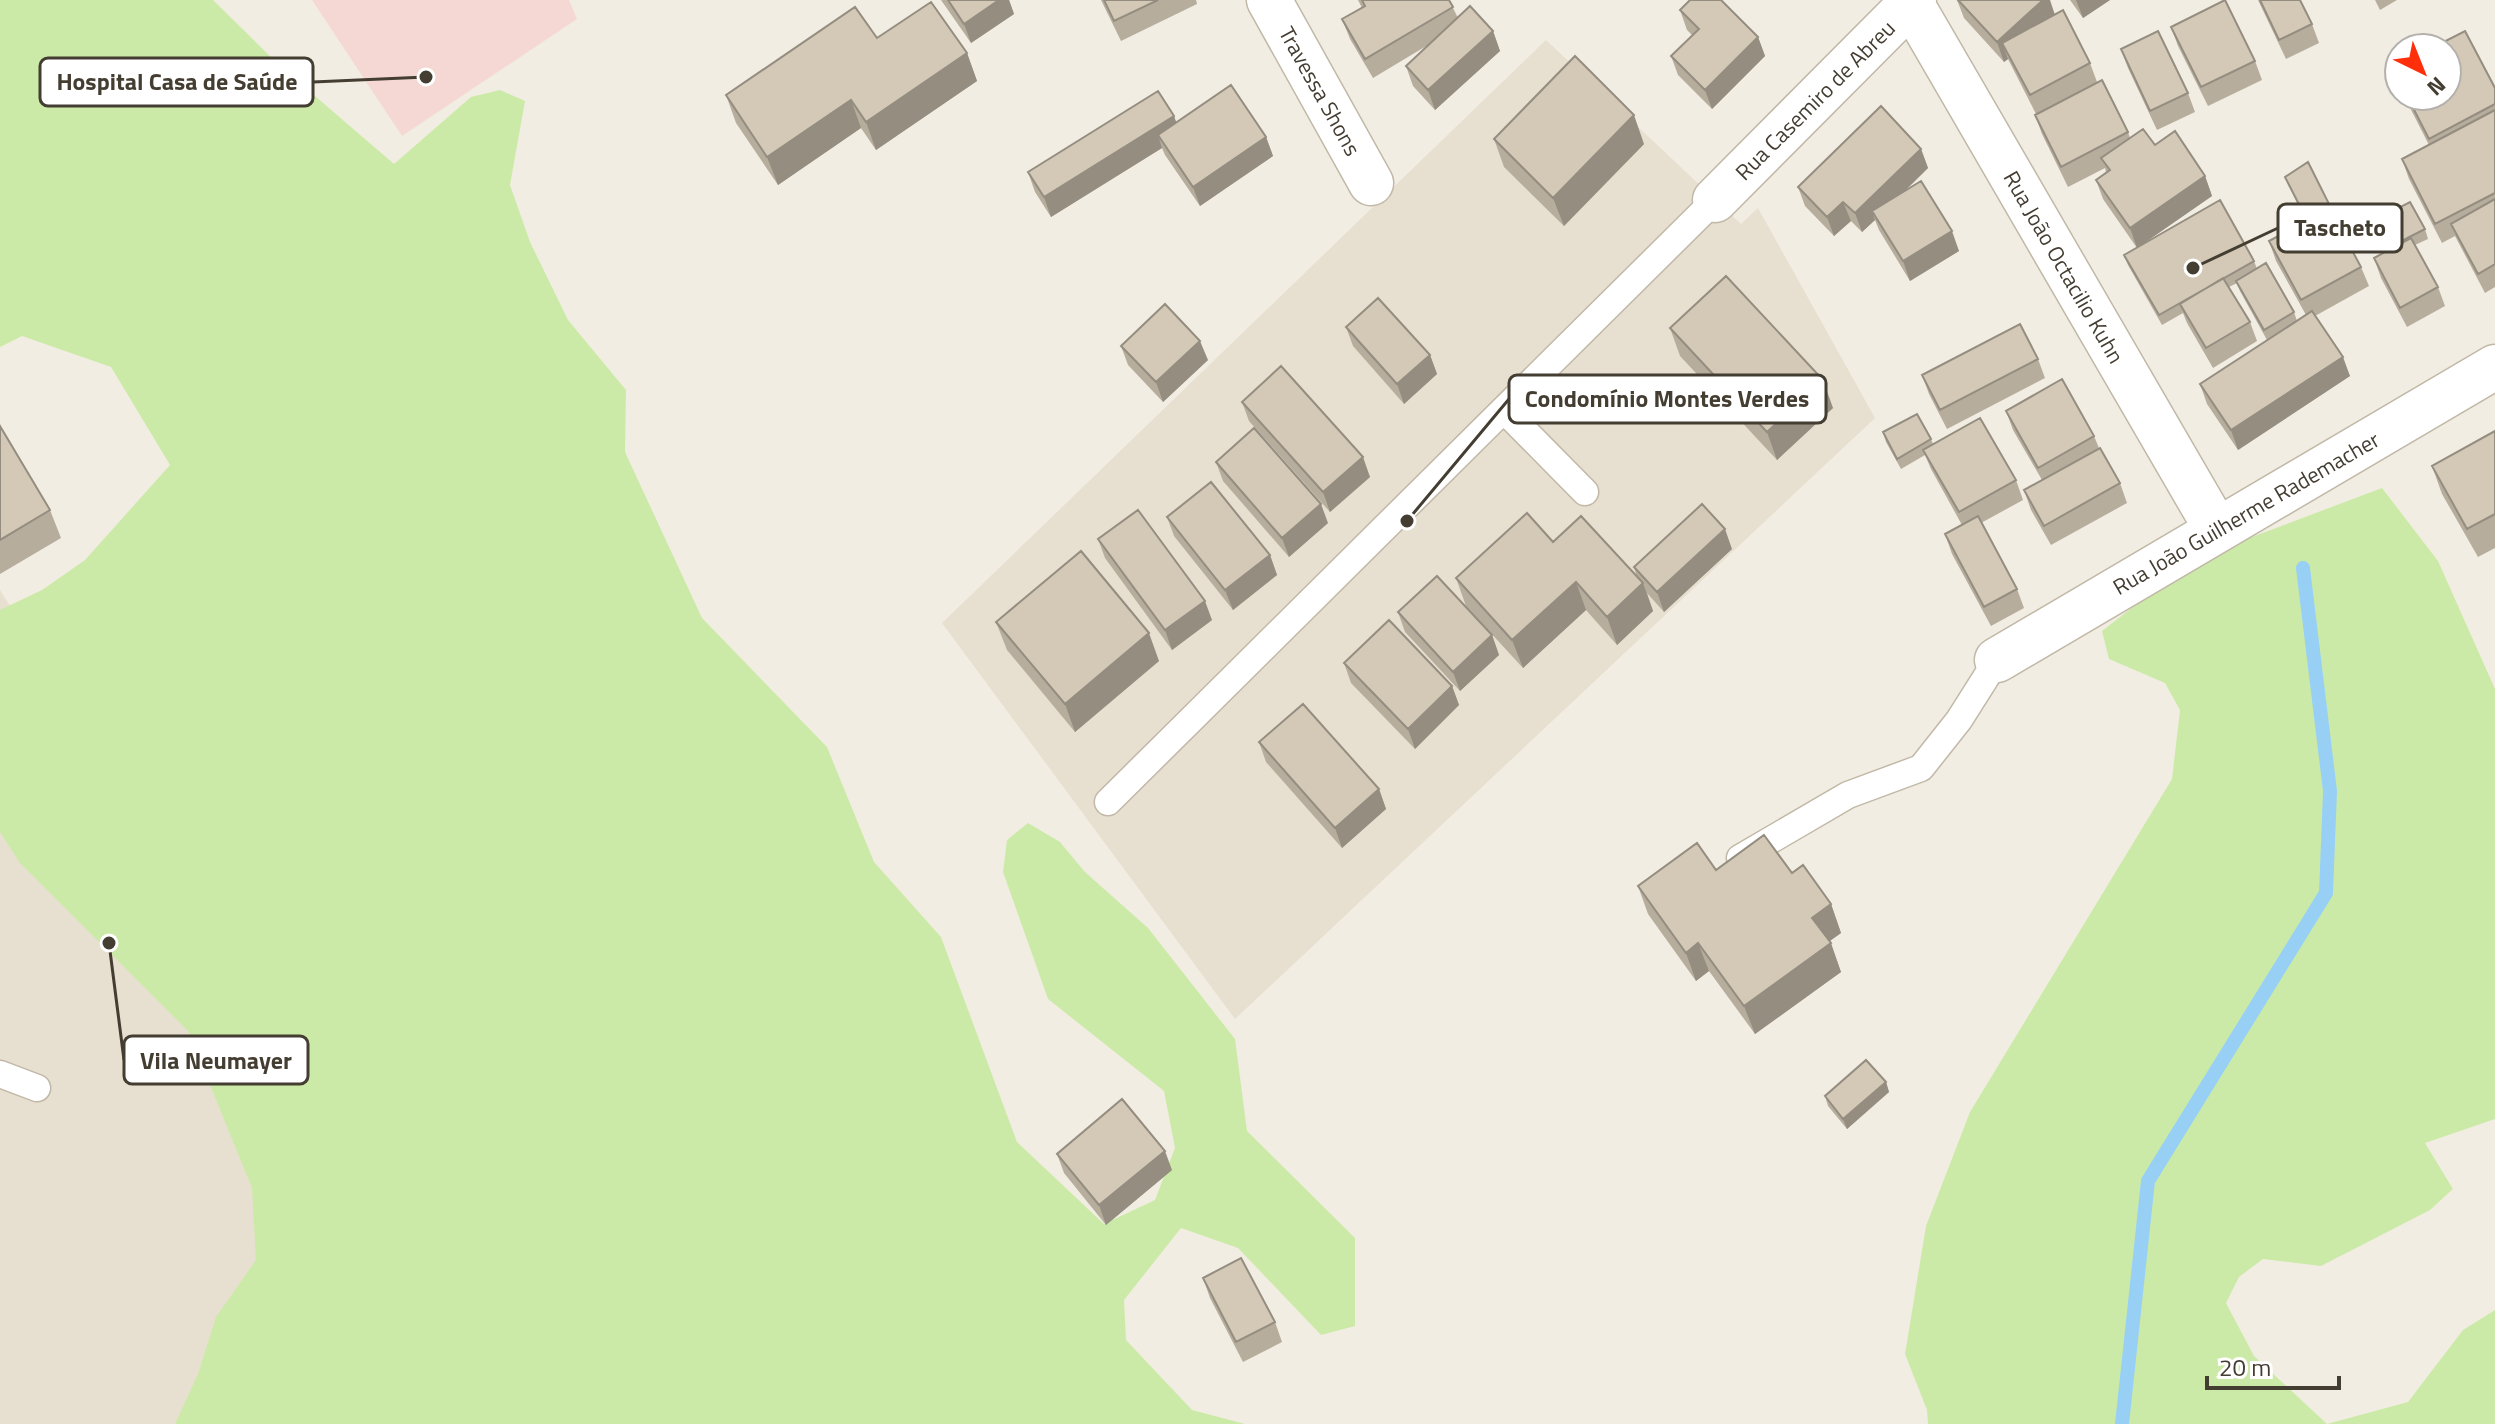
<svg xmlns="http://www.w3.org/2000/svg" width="2495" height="1424" font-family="'Titillium Web',sans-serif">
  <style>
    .residential { fill: #e7dfcf }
    .medical { fill: #f5d8d4 }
    .green { fill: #cceaa7 }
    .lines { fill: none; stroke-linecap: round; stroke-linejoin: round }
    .stream { stroke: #98d0f5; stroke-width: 14 }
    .lane-casing { stroke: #c1b8a7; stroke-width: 29 }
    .street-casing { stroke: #c1b8a7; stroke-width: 47 }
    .lane { stroke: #fff; stroke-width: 26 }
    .street { stroke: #fff; stroke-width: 44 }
    .wall { fill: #b6ad9d }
    .shaded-wall { fill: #948d80 }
    .building { fill: #d4c9b7; stroke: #948d80; stroke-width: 2 }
    .labels { text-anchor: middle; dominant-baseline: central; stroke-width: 7; stroke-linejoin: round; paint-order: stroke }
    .street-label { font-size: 22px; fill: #443d32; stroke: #fff }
    .leader { fill: none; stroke: #443d32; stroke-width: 3 }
    .callout-dot { fill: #443d32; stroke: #fff; stroke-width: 3 }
    .callout { fill: #fff; stroke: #443d32; stroke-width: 3 }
    .callout-label { font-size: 24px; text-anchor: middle; font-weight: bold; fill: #443d32 }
  </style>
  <rect width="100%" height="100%" fill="#f2ede2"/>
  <!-- residential -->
  <path class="residential" d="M1546 40 1741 224 1758 208 1875 418 1235 1019 942 623Z
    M0 590 436 1295 208 1424H0Z"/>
  <!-- medical -->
  <path class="medical" d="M312 0H569L577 19 402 136Z"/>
  <!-- green -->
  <path class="green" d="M0 0H213L280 66 394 164 471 97 500 90 525 101 510 185 530 242 568 320 626 390 625 452 702 618 827 747 874 862 941 937 1017 1142 1104 1224 1155 1200 1175 1148 1164 1091 1048 999 1003 872 1007 840 1028 823 1060 842 1085 872 1148 928 1235 1039 1247 1131 1355 1238V1326L1321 1335 1238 1248 1181 1228 1124 1300 1126 1340 1192 1410 1245 1424H175L198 1374 216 1317 256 1260 252 1188 188 1031 20 863 0 832V610L42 590 85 560 170 465 111 367 22 336 0 347Z
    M2382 488 2438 561 2495 689V1119L2425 1143 2453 1189 2430 1210 2321 1266 2263 1259 2239 1277 2226 1303 2254 1356 2327 1424 2408 1402 2463 1330 2495 1310V1424H1928L1927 1410 1905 1354 1926 1226 1970 1112 2172 779 2180 710 2165 683 2109 659 2102 631 2196 558Z"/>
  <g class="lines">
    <!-- stream -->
    <path class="stream" d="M2122 1424 2148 1181 2326 893 2330 791 2303 568"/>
    <!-- lane casing -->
    <g class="lane-casing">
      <path id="lane" d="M1505 411 1585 492
        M1108 802 1715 200
        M1740 858 1848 795 1921 768 1959 720 1997 660
        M0 1074 37 1088"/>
    </g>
    <!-- street casing -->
    <g class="street-casing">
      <path id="street" d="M1269 0 1371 183
        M1911 3 2217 530
        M1715 200 1914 0
        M1997 660 2495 367"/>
    </g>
    <!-- lane -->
    <use href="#lane" class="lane"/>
    <!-- street -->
    <use href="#street" class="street"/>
  </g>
  <!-- wall -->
  <path class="wall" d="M941 0H1009L1014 14 971 43Z
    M1101 0H1196L1197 4 1121 41Z
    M1358 0H1449L1458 18 1493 31 1500 51 1435 110 1413 86 1406 66 1428 45 1373 78 1350 39 1342 19 1362 8Z
    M1957 0 2055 14 2090 63 2097 82 2073 95 2128 132 2130 138 2155 145 2205 176 2212 196 2137 248 2103 199 2096 180 2106 172 2105 168 2068 187 2042 134 2035 115 2036 114 2008 59 2004 62 1964 18Z
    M2070 0H2110L2083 18Z
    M2258 0H2300L2312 24 2319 43 2286 59Z
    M2375 0H2397L2380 10Z
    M1680 10 1758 37 1765 56 1712 109 1678 75 1671 56 1692 35 1687 30Z
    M2171 27 2255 61 2262 80 2208 106 2178 46Z
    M877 38 967 53 977 81 876 150 861 128 778 185 736 123 726 95Z
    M2121 49 2188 93 2195 112 2157 130 2128 68Z
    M2495 88V287L2485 293 2455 236 2442 243 2409 179 2402 159 2429 145 2404 96H2447Z
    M1174 116 1176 123 1266 137 1273 156 1200 206 1165 155 1162 148 1051 217 1035 192 1028 172Z
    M1494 139 1644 144 1564 226 1504 167Z
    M1921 149 1928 168 1905 191 1959 251 1910 281 1879 230 1875 220 1862 232 1851 221 1834 236 1805 206 1798 187Z
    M2285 177 2333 212 2336 222 2314 234 2319 242 2361 267 2369 286 2315 316 2350 376 2238 450 2207 404 2200 384 2267 340 2240 291 2237 283 2229 287 2250 322 2257 341 2213 368 2187 323 2183 313 2162 325 2128 265 2124 255 2254 261 2257 269 2294 312 2297 321 2306 315 2276 261 2269 241 2306 222Z
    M2375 220 2425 229 2428 239 2415 245 2438 287 2445 306 2407 327 2381 278 2374 258 2390 250 2379 230Z
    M1346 327 1430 355 1437 374 1404 404 1353 346Z
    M1670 328 1833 408 1777 460 1680 356Z
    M1121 346 1208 360 1163 402 1128 365Z
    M2038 359 2045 378 1947 429 1929 394 1922 375Z
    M1242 402 1370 477 1330 512 1249 421Z
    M2006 411 2094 436 2099 448 2120 483 2127 503 2051 545 2031 510 2024 490 2042 480 2013 430Z
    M0 426 50 510 61 538 0 574Z
    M2495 431V548L2478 557 2442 494 2432 466Z
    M1883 432 1931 439 1933 444 2016 480 2023 500 1981 523 2017 589 2024 608 1991 626 1952 554 1945 534 1962 525 1931 469 1925 455 1901 469 1886 442Z
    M1216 462 1328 523 1289 557 1223 481Z
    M1167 517 1270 555 1277 575 1233 610 1174 536Z
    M1098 539 1212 620 1172 650 1105 558Z
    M1553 542 1637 577 1634 567 1732 549 1664 612 1647 593 1653 611 1617 645 1586 610 1523 668 1466 606 1456 578Z
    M1398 612 1492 635 1499 655 1460 691 1405 632Z
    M996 622 1159 661 1075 732 1007 650Z
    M1344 663 1452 686 1459 705 1415 749 1351 683Z
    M1259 742 1379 789 1386 809 1342 848 1266 762Z
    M1716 870 1792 873 1831 904 1841 933 1829 941 1841 972 1755 1034 1709 971 1696 981 1648 914 1638 886Z
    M1886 1082 1889 1092 1847 1129 1828 1106 1825 1096Z
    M1057 1154 1172 1170 1106 1225 1064 1173Z
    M1203 1278 1275 1322 1282 1342 1243 1362 1210 1298Z"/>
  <!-- shaded-wall -->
  <path class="shaded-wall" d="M999 0H1009L1014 14 971 43 964 24Z
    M2043 0H2050L2055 15 2002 43 2008 59 2004 62 1997 42Z
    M2076 0H2110L2083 18Z
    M1493 31 1500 51 1435 110 1428 90Z
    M1758 37 1765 56 1712 109 1705 90Z
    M967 53 977 81 876 150 866 122Z
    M851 100 861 128 778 185 767 157Z
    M1634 115 1644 144 1564 226 1553 198Z
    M1174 116 1181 136 1158 135 1162 148 1051 217 1044 197Z
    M1266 137 1273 156 1200 206 1193 187Z
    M1921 149 1928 168 1877 218 1872 211 1875 220 1862 232 1855 213Z
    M2205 176 2212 196 2137 248 2130 228Z
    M1843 202 1851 221 1834 236 1827 217Z
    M1952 231 1959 251 1910 281 1903 261Z
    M1200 341 1208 360 1163 402 1156 382Z
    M1430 355 1437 374 1404 404 1397 384Z
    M2343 357 2350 376 2238 450 2231 430Z
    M1823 380 1833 408 1777 460 1767 432Z
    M1363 457 1370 477 1330 512 1323 492Z
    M1321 504 1328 523 1289 557 1282 538Z
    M1725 529 1732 549 1664 612 1657 592Z
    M1270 555 1277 575 1233 610 1225 590Z
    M1576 582 1586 610 1523 668 1512 640Z
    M1643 583 1653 611 1617 645 1607 617Z
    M1205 601 1212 620 1172 650 1165 630Z
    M1149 633 1159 661 1075 732 1065 704Z
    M1492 635 1499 655 1460 691 1453 672Z
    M1452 686 1459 705 1415 749 1408 729Z
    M1379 789 1386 809 1342 848 1335 828Z
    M1831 904 1841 933 1823 946 1812 918Z
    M1698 943 1709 971 1696 981 1686 953Z
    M1831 943 1841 972 1755 1034 1744 1006Z
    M1886 1082 1889 1092 1847 1129 1843 1119Z
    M1165 1151 1172 1170 1106 1225 1099 1205Z"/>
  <!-- building -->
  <path class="building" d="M948 0H999L964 24Z
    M1104 0H1158L1114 21Z
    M1362 0H1449L1453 7 1365 59 1342 19 1365 6Z
    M1690 0H1721L1758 37 1705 90 1671 56 1699 29 1680 10Z
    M1958 0H2043L1997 42Z
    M2225 0 2255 61 2201 87 2171 27Z
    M2260 0H2300L2312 24 2279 40Z
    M931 2 967 53 866 122 851 100 767 157 726 95 855 7 877 38Z
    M1470 6 1493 31 1428 90 1406 66Z
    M2063 10 2090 63 2030 95 2002 43Z
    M2158 31 2188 93 2150 111 2121 49Z
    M2465 31 2495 88V104L2429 139 2407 96H2447V48H2432Z
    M1575 56 1634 115 1553 198 1494 139Z
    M2399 65V81L2393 68Z
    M2102 80 2128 132 2061 167 2035 115Z
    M1231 85 1266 137 1193 187 1158 135Z
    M1158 91 1174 116 1044 197 1028 172Z
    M1881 106 1921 149 1855 213 1843 202 1827 217 1798 187Z
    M2495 110V193L2435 224 2402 159Z
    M2143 129 2155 145 2175 131 2205 176 2130 228 2096 180 2110 170 2101 158Z
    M2308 162 2333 212 2309 224 2285 177Z
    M1921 181 1952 231 1903 261 1872 211Z
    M2495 199V264L2478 274 2451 224Z
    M2220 200 2254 261 2159 315 2124 255Z
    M2410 202 2425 229 2390 247 2375 220Z
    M2307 221 2319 242 2341 230 2361 267 2301 300 2269 241Z
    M2411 238 2438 287 2400 308 2374 258Z
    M2266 263 2294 312 2264 330 2236 281Z
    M1726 276 1823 380 1767 432 1670 328Z
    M2223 278 2250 322 2206 348 2180 304Z
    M1378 298 1430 355 1397 384 1346 327Z
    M1165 304 1200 341 1156 382 1121 346Z
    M2312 311 2343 357 2231 430 2200 384Z
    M2020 324 2038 359 1940 410 1922 375Z
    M1281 366 1363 457 1323 492 1242 402Z
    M2062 379 2094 436 2038 468 2006 411Z
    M1917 414 1931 439 1897 459 1883 432Z
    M1980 418 2016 480 1959 512 1923 450Z
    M0 426 50 510 0 540Z
    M1254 428 1321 504 1282 538 1216 462Z
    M2495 431V514L2467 529 2432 466Z
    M2100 448 2120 483 2044 526 2024 490Z
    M1211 482 1270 555 1225 590 1167 517Z
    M1702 504 1725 529 1657 592 1634 567Z
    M1138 510 1205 601 1165 630 1098 539Z
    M1527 513 1553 542 1581 516 1643 583 1607 617 1576 582 1512 640 1456 578Z
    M1978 516 2017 589 1984 607 1945 534Z
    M1081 551 1149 633 1065 704 996 622Z
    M1437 576 1492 635 1453 672 1398 612Z
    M1389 620 1452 686 1408 729 1344 663Z
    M1303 704 1379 789 1335 828 1259 742Z
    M1764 835 1792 873 1803 865 1831 904 1812 918 1831 943 1744 1006 1698 943 1686 953 1638 886 1697 843 1716 870Z
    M1866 1060 1886 1082 1843 1119 1825 1096Z
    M1122 1099 1165 1151 1099 1205 1057 1154Z
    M1241 1258 1275 1322 1236 1342 1203 1278Z"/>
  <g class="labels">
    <!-- street labels -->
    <g class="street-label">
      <text transform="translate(1320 91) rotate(61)">Travessa Shons</text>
      <text transform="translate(1815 100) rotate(-45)">Rua Casemiro de Abreu</text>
      <text transform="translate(2064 267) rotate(60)">Rua João Octacilio Kuhn</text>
      <text transform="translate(2246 513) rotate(-30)">Rua João Guilherme Rademacher</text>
    </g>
  </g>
  <!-- callouts -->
  <path class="leader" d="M426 77L313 82M2193 268L2278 228M1407 521L1509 399M109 943L124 1060"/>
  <g class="callout-dot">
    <circle cx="426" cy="77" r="8"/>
    <circle cx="2193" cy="268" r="8"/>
    <circle cx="1407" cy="521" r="8"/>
    <circle cx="109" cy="943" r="8"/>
  </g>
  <g class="callout">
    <rect x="40" y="58" width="273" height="48" rx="8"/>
    <rect x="2278" y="204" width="124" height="48" rx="8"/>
    <rect x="1509" y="375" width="317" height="48" rx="8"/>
    <rect x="124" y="1036" width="184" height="48" rx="8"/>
  </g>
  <g class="callout-label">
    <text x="177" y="90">Hospital Casa de Saúde</text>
    <text x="2340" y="236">Tascheto</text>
    <text x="1667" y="407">Condomínio Montes Verdes</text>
    <text x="216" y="1069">Vila Neumayer</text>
  </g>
  <!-- north arrow -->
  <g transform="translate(2423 72) rotate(137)"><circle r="38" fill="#ffffff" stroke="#b4b1ad" stroke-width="2"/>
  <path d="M0-6L14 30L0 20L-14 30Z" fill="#ff2f0c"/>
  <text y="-12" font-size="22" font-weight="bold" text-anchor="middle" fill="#443d32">N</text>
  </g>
  <!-- scale -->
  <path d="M2207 1376v12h132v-12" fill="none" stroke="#443d32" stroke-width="4"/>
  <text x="2219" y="1376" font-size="24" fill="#443d32" stroke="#ffffff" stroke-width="6" paint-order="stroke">20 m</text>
</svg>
